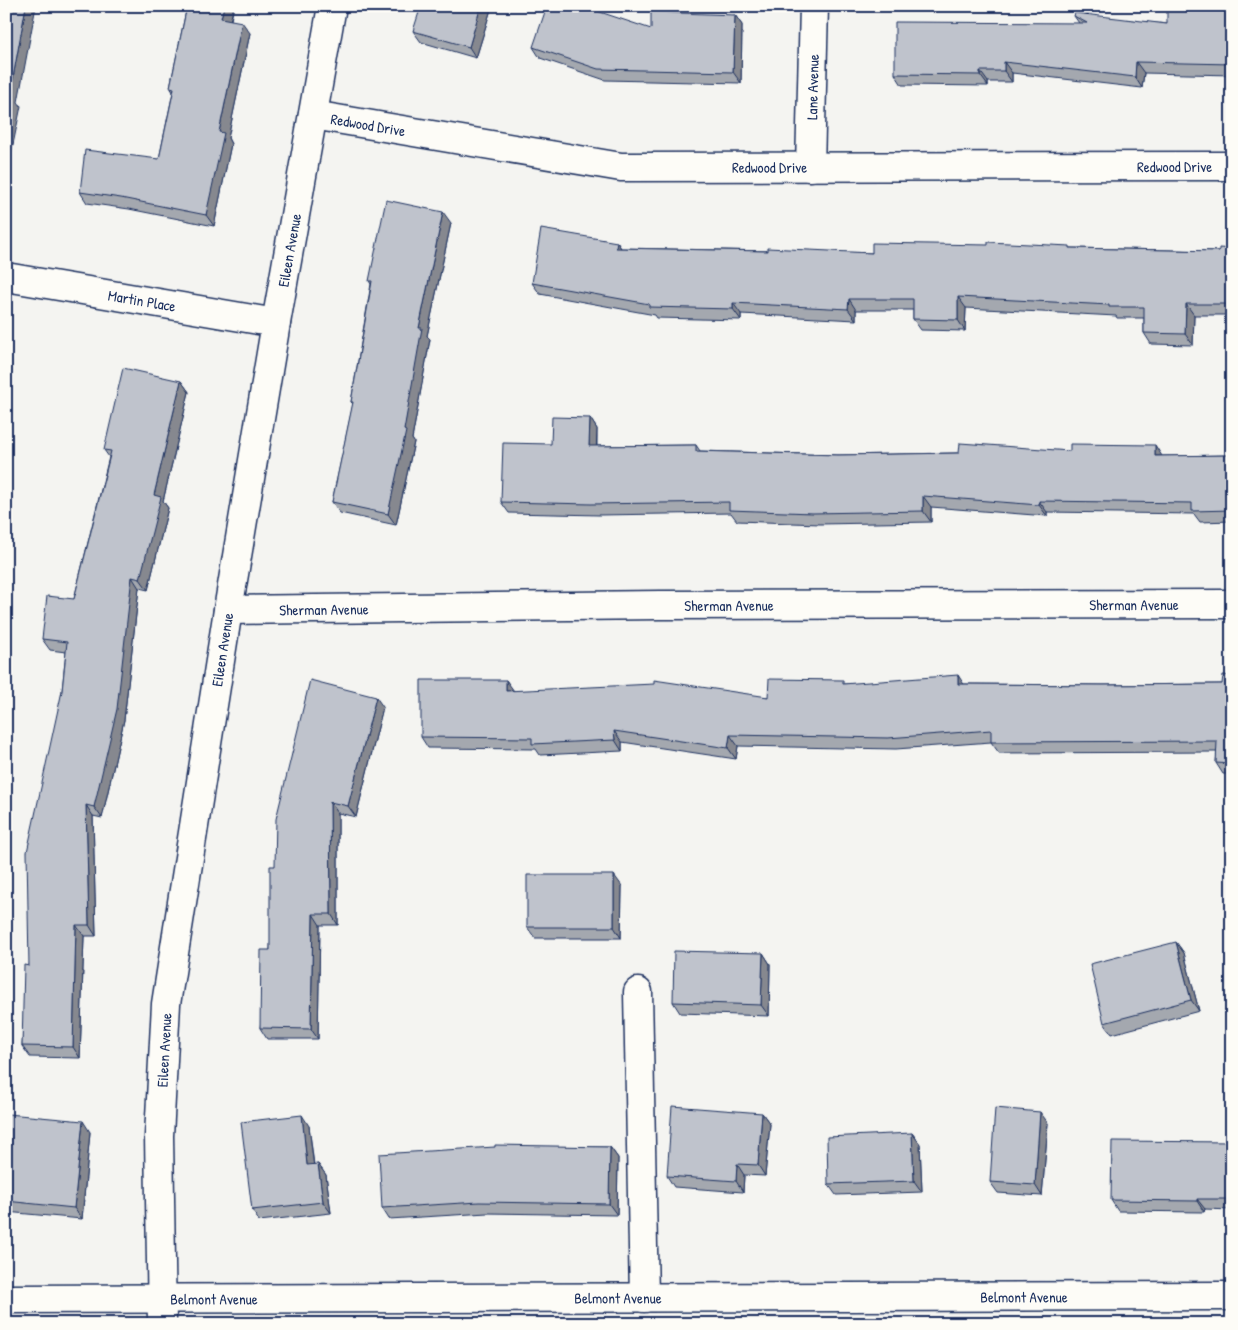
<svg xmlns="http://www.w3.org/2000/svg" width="1238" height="1330" font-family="'Patrick Hand',sans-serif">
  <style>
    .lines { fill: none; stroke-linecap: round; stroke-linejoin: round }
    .minor-casing { stroke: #1b2f5e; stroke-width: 31 }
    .minor { stroke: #fdfcf7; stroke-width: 28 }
    .wall { fill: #a4a8af; stroke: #1b2f5e }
    .shaded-wall { fill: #86888f; stroke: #1b2f5e }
    .building { fill: #bfc3cc; stroke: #1b2f5e }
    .labels { text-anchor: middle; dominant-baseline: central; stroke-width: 4.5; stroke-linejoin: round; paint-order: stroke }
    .street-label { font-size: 15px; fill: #1b2f5e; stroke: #fdfcf7 }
  </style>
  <rect width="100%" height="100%" fill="#f4f4f1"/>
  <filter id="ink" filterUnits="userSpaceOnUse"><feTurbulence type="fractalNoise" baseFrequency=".02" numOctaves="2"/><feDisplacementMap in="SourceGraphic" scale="10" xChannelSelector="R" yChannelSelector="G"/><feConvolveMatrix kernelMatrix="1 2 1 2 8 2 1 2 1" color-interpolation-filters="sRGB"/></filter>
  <g filter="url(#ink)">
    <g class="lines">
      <!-- minor casing -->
      <g class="minor-casing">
        <g id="minor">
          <path id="s1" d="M313 115 621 167 1232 166"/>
          <path id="s2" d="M810 167 814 6"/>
          <path id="s3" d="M6 277 276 323"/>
          <path id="s4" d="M228 610 660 605 1232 604"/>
          <path d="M638 992 644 1298"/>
          <path id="s5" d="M6 1299 1232 1296"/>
          <path id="s6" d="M162 1324 159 1136 166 1004 228 610 276 323 332 6"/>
        </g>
      </g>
      <!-- minor -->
      <use href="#minor" class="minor"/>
    </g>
    <!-- wall -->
    <path class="wall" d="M187 6H234L231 20 250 33 228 138 231 144 214 226 129 209 87 203 80 192 159 159 173 92 170 87Z
      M492 6 476 58 421 42 413 31Z
      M1232 11V75L1144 73 1142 88 1012 73V82H988V86L902 85 895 74 1079 23 1074 16 1167 24Z
      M735 15 742 25 741 83 605 80 540 58 533 47 651 29Z
      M451 223 427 336 430 339 412 439 414 442 396 525 340 513 332 502 353 404 351 402 371 284 369 281Z
      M617 242 621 248 872 253 1071 248 1219 251 1232 249V315H1194L1193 345 1151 344 1144 333V318H1117L1116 316 966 308 965 331 921 330 913 319V310H856V320L741 314V320L657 318 655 315 540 294 532 283Z
      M181 381 189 392 163 501 168 508 148 590 139 588 124 720 102 818 93 816 96 936H84L80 1058 30 1057 22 1046 29 966 62 691 66 652 50 650 42 639 74 599 109 457 104 450Z
      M590 418 597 429V446L696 445 700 451 838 455 1070 451 1162 456 1232 455V521L1200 522 1194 514 1047 512V516L931 507V522L820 524 737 521 731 513 599 515 509 513 501 502 551 444Z
      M1232 676V774H1223L1216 763 1217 752 999 753 991 742 896 749 738 746 736 759 622 742V751L540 755 536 749 428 748 421 737 506 680 513 691 768 697 845 684H964L1103 685 1222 684Z
      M383 707 356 817 338 813V925H320L318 1039H267L260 1028 270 950 275 866Z
      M622 886 621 938H535L527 927Z
      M1176 942 1184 953 1199 1011 1112 1034 1104 1023Z
      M763 953 770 964 769 1016 680 1013 673 1002Z
      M762 1113 770 1124 765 1176 744 1175 743 1192 674 1187 667 1176Z
      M1048 1123 1042 1196 998 1193 990 1182Z
      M309 1126 314 1165 318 1164 326 1175 331 1213 259 1221 252 1210Z
      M90 1132 82 1219 6 1212V1138Z
      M912 1133 920 1144 922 1192 836 1195 828 1184Z
      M1232 1142V1210L1205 1209 1204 1212 1118 1211 1111 1200Z
      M495 1147H610L618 1158 617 1215 487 1213 389 1219 382 1208Z"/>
    <!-- shaded-wall -->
    <path class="shaded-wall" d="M26 6H36L18 102 21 106 6 178V129L10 94Z
      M224 6H234L228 29 221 18Z
      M481 6H492L476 58 469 47Z
      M735 15 742 25 741 83 733 72Z
      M242 22 250 33 228 138 231 144 214 226 206 215 219 132Z
      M1004 62 1012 73V82L1004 71Z
      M1136 62 1144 73 1142 88 1135 77Z
      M980 71 988 82V86L980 75Z
      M443 212 451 223 427 336 430 339 412 439 414 442 396 525 388 514 404 430 419 328Z
      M617 242 624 253 616 248Z
      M958 297 966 308 965 331 958 320Z
      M849 299 856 310V320L848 309Z
      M733 303 741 314V320L733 309Z
      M1186 304 1194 315 1193 345 1185 334Z
      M181 381 189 392 163 501 168 508 148 590 140 579 154 495Z
      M590 418 597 429 596 457 589 446Z
      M1155 445 1162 456H1155Z
      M923 496 931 507V522L923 511Z
      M1039 501 1047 512V516L1039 505Z
      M132 577 139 588 124 720 102 818 94 807Z
      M958 675 965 686 958 684Z
      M506 680 514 691H506Z
      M376 697 383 707 356 817 348 806Z
      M614 731 622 742V751L615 740Z
      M730 735 738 746 736 759 728 748Z
      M330 802 338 813V925L331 914Z
      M86 805 93 816 96 936 89 925Z
      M614 875 622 886 621 938 614 927Z
      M313 914 320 925 318 1039 311 1029Z
      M76 925 84 936 80 1058 73 1047Z
      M1176 942 1184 953 1199 1011 1191 1000Z
      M763 953 770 964 769 1016 761 1005Z
      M1040 1112 1048 1123 1042 1196 1035 1185Z
      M762 1113 770 1124 765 1176 758 1165Z
      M302 1115 309 1126 315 1176 307 1165Z
      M83 1121 90 1132 82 1219 74 1208Z
      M912 1133 920 1144 922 1192 914 1181Z
      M610 1147 618 1158 617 1215 609 1204Z
      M318 1164 326 1175 331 1213 323 1202Z
      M737 1164 744 1175 743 1192 736 1181Z
      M1197 1199 1205 1209 1204 1212 1197 1201Z"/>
    <!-- building -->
    <path class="building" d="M6 6H26L10 94 13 95 6 129Z
      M187 6H224L221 18 242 22 219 132 224 133 206 215 121 198 80 192 85 150 159 159 174 88 170 87Z
      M421 6H481L469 47 413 31Z
      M547 6H582L651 29V12L735 15 733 72 598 69 533 47Z
      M1167 9 1232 11V64L1136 62 1135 77 1004 62V71H980V75L895 74V22L1087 23 1074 16 1075 13 1167 24Z
      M386 200 443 212 419 328H422L404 430 406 431 388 514 332 502 353 402H351L372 281H369Z
      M541 229 617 242 616 248 767 251V248L872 253V243L988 245V242L1070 246V248L1219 251V248L1232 249V304H1186L1185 334 1144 333V307H1109V305L958 297V320L913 319V299H849L848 309 733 303V309L649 307V304L532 283Z
      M123 368 181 381 154 495 161 497 140 579 132 577 117 709 94 807 86 805 89 925H76L73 1047 22 1046 24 965 29 966 27 852 62 691 67 642 42 639 47 596 74 599 111 451 104 450Z
      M552 417 590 418 589 446 696 445V451L838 455 959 453 960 443 1070 451V444L1155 445V456L1232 455V510L1192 511V503L1039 501V505L923 496V511L813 513 729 510V502L591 504 501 502 503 443 551 444Z
      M958 675V684L1103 685 1222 684 1223 675 1232 676V764L1216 763 1217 741 991 742V730L888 738 730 735 728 748 614 731 615 740 532 744V738L421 737V680H506V691L654 684V680L768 697 769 679 843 680V684Z
      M310 680 376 697 348 806 330 802 331 914H313L311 1029 260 1028 261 950H270V866H275L276 819Z
      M527 875H614V927H527Z
      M1176 942 1191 1000 1104 1023 1090 964Z
      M674 951 763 953 761 1005 673 1002Z
      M672 1106 762 1113 758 1165 737 1164 736 1181 667 1176Z
      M995 1108 1040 1112 1035 1185 990 1182Z
      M8 1114 83 1121 74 1208 6 1201V1138Z
      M302 1115 307 1165 318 1164 323 1202 252 1210 241 1122Z
      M912 1133 914 1181 828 1184 827 1137Z
      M1112 1141 1232 1142V1199H1197V1201L1111 1200Z
      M495 1145 610 1147 609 1204 479 1202 382 1208 379 1154 495 1147Z"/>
  </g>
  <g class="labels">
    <!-- street labels -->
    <g class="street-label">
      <text stroke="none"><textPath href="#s2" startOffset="80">Lane Avenue</textPath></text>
      <text stroke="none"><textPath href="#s1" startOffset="56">Redwood Drive</textPath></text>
      <text stroke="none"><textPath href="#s1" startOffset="866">Redwood Drive</textPath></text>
      <text stroke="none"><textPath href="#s1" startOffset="461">Redwood Drive</textPath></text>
      <text stroke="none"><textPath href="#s6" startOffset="1084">Eileen Avenue</textPath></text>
      <text stroke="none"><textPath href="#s3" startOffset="138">Martin Place</textPath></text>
      <text stroke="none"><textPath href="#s4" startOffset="501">Sherman Avenue</textPath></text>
      <text stroke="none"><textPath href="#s4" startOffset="906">Sherman Avenue</textPath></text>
      <text stroke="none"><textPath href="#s4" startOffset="96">Sherman Avenue</textPath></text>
      <text stroke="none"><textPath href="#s6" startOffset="679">Eileen Avenue</textPath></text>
      <text stroke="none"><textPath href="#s6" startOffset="274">Eileen Avenue</textPath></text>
      <text stroke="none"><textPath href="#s5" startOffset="1018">Belmont Avenue</textPath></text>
      <text stroke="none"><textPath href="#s5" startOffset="612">Belmont Avenue</textPath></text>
      <text stroke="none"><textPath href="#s5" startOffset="208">Belmont Avenue</textPath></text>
    </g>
  </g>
  <!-- margin -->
  <rect width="1238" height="1330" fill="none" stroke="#fdfcf7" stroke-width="25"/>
  <rect x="12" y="12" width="1213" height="1305" fill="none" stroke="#1b2f5e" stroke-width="2" filter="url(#ink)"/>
</svg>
